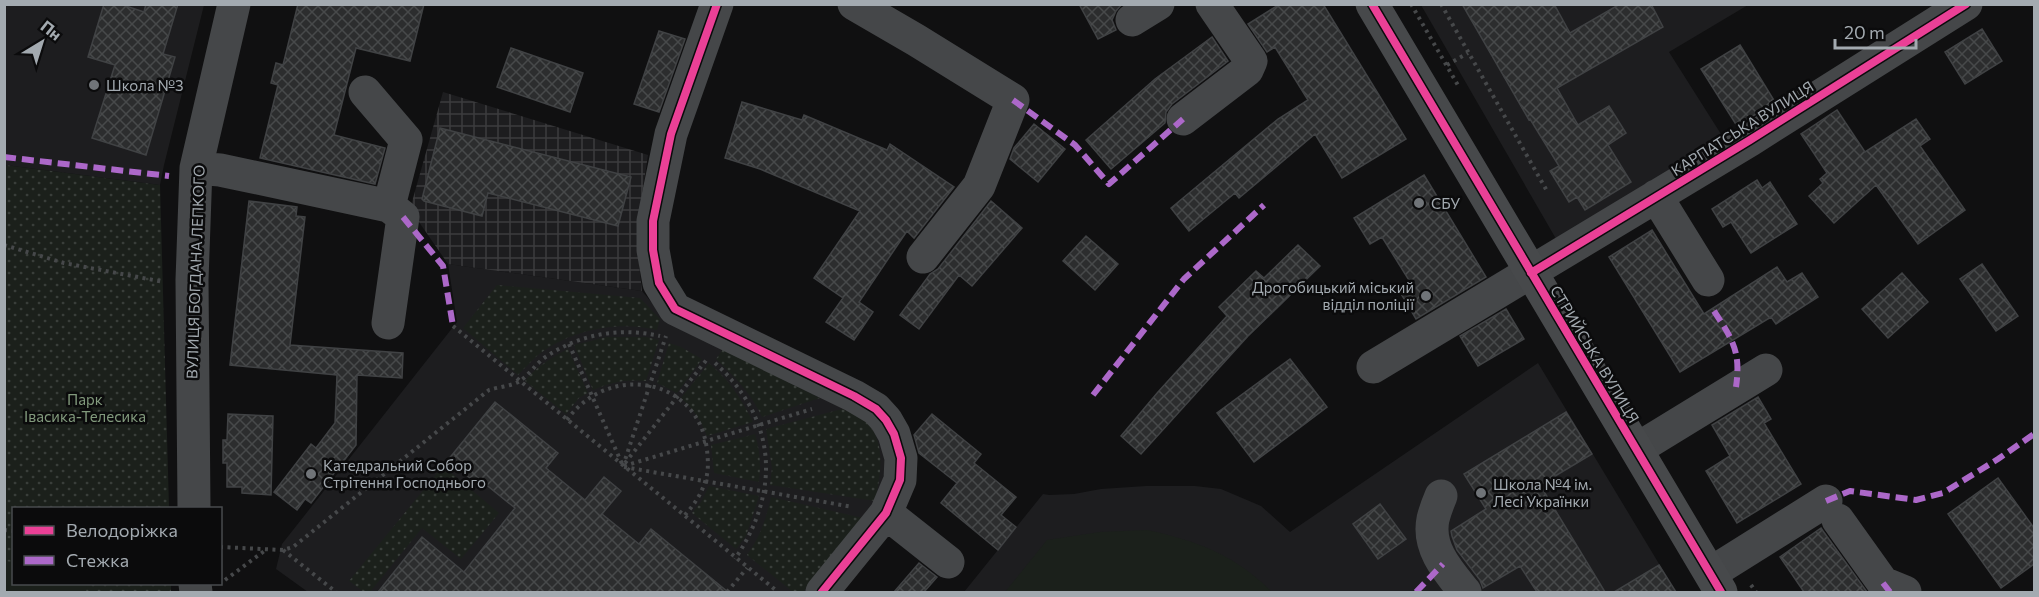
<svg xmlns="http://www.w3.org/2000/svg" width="2039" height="597" font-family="Commissioner,sans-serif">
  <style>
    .built { fill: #1d1d1f }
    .industrial { fill: url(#industrial-grid) }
    .green { fill: url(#green-dots) }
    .pitch { fill: #1b201b }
    .building { fill: url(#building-cross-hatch); stroke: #404244; stroke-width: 1.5 }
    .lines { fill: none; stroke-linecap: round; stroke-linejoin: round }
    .path { stroke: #46484a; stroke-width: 4; stroke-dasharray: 3 4.5; stroke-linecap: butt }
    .minor { stroke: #454749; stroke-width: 33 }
    .major { stroke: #47494b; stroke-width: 33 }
    .quiet { stroke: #ac68c9; stroke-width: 6; stroke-dasharray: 12 6; stroke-linecap: butt }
    .cycleway-casing { stroke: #0b0b0c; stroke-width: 11 }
    .cycleway { stroke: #ea4096; stroke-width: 8 }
    .poi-dot { fill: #707478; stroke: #0b0b0c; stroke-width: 2 }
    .labels { text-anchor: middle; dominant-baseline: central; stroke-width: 5; stroke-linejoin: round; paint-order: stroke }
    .poi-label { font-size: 15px; fill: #a3aab0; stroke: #0b0b0c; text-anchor: start }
    .street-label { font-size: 15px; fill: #a3aab0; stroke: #0b0b0c }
    .park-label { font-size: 15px; fill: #81997c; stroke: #0b0b0c }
  </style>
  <defs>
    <pattern id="industrial-grid" width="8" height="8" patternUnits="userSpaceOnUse" patternTransform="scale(1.5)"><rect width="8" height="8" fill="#1d1d1f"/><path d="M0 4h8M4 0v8" fill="none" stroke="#3b3b3d"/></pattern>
    <pattern id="green-dots" width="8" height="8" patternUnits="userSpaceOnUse" patternTransform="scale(1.5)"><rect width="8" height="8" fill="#1b201b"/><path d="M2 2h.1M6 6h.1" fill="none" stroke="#393e3a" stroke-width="1.8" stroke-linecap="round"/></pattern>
    <pattern id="building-cross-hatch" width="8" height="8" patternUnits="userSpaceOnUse" patternTransform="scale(1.5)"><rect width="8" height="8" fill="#2c2d2e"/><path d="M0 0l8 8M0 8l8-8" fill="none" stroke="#47494a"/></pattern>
  </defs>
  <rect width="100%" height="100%" fill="#101011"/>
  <!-- built -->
  <path class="built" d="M5 5H204L164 165 160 185 5 165Z
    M1421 5H1748L1669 52 1726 142 1559 244Z
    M448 264 642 291 664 317 870 418 887 458 879 503 810 592H308L276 569 282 544 457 322Z
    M1538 363 1676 592H964L1043 494 1049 495 1074 494 1101 489 1146 486H1195L1221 489 1261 506 1290 532Z"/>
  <!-- industrial -->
  <path class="industrial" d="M443 92 648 155 638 221V255L642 291 448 264 410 209Z"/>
  <!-- green -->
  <path class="green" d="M5 165 160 185 169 508H14V584H171V592H5Z
    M497 285 640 298 660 319 657 330C618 320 570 330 538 355 531 361 525 368 518 375L463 328Z
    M607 337H646L659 340 646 381C627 379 611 382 593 390L574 345Z
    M669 343 681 347 702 359 677 393 657 383Z
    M568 349 588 393 579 398 566 414 525 381C536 367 552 357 568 349Z
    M723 349 820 398 762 417C751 393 735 377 716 359Z
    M709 363C729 380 741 398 753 422L707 436C701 420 693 409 681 398Z
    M842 409C849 412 859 414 864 419 887 440 881 474 875 501L770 485 772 468 766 429Z
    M755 434C760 450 761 465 759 482L714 473 711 445Z
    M443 466 499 513 461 559 422 528 370 592H364L349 581Z
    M709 486 759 496 746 536 736 549 692 513 701 502Z
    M771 497 863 518 803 592H793L747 555C760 537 766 519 771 497Z"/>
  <!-- pitch -->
  <path class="pitch" d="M1147 530C1198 541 1235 555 1272 592H1005L1047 540 1100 532Z
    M5 561 13 562 14 584H87L86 592H5Z"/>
  <!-- building -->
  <path class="building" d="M104 4H120L144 12 146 4H178L163 54 175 57 146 155 92 138 115 65 88 57Z
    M298 4H424L410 61 356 48 334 135 385 148 375 184 260 158 278 85 271 83 276 63 283 65Z
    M1079 4H1122L1116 11 1112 20 1116 30 1098 39Z
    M1280 4H1323L1406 139 1342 178 1315 134 1239 198 1235 193 1189 231 1171 208 1278 119 1308 100 1275 47 1267 52 1248 24Z
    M1462 4H1554L1570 33 1620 4H1651L1663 27 1557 88 1578 125 1609 106 1626 133 1608 145 1631 182 1585 210 1577 197 1569 202 1550 171 1559 166 1530 119 1529 120Z
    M1982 29 2002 61 1965 84 1945 52Z
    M659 31 685 39 659 112 634 104Z
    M1212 37 1228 61 1172 104 1166 112 1165 123 1111 169 1086 140 1155 79Z
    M1740 45 1775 102 1737 126 1701 69Z
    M511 48 583 73 570 112 497 87Z
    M742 102 802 120 804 115 887 150 890 144 954 187 914 238 907 231 859 302 873 312 854 340 826 322 843 298 814 278 860 211 760 169 725 158Z
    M1837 110 1865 152 1916 119 1930 139 1920 146 1965 210 1918 244 1876 185 1834 223 1809 196 1823 183 1820 179 1827 173 1801 134Z
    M1034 124 1065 149 1038 182 1010 159 1014 148Z
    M440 128 631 177 618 226 488 193 482 216 424 201 422 199Z
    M1424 175 1486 277 1416 319 1400 292 1412 285 1382 237 1370 244 1354 218Z
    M1757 180 1762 188 1770 182 1797 224 1751 253 1731 222 1723 227 1712 209Z
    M249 201 297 207 296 216 305 217 290 345 403 353 402 378 357 375 356 445 311 503 305 499 297 510 274 492 311 444 316 448 335 423 337 375 230 365Z
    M991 201 1022 228 972 286 959 275 919 329 900 315 930 274 938 269Z
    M1652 230 1704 314 1777 267 1787 282 1802 273 1818 297 1776 324 1771 317 1680 372 1609 257Z
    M1086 236 1118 264 1095 290 1063 261Z
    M1298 245 1320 266 1248 336 1141 454 1121 436 1158 392 1227 316 1219 307 1256 271 1264 278Z
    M1982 264 2018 316 1996 331 1960 279Z
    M1902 273 1928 302 1888 338 1862 309Z
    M1506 309 1524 339 1478 366 1460 336Z
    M1290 359 1327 407 1254 462 1217 413Z
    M1758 397 1771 419 1764 423 1801 484 1737 523 1706 471 1730 456 1712 425Z
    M495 402 558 453 546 468 585 500 604 477 621 491 602 514 639 544 651 529 728 592H378L422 537 464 572 515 508 479 479 476 483 448 460Z
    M1566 412 1592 454 1540 485 1605 592H1537L1520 566 1483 588 1480 580 1457 550 1452 536 1451 531 1486 509 1464 474Z
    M228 414 273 416 271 495 242 493V487H227V463H223V440H227Z
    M932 414 981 454 974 463 1016 497 1001 515 1016 527 998 550 941 503 957 483 919 453 914 435Z
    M1998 478 2034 528V564L2001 588 1948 514Z
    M1380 504 1406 539 1378 559 1353 524Z
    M1821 528 1823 531 1867 592H1804L1780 557Z
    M919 563 937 577 924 592H894Z
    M1659 565 1676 592H1614Z"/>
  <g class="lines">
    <!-- path -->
    <path class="path" d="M1411 4 1459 87
      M1441 4 1547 191
      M1447 65 1468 53
      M4 245 64 263 164 282
      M453 326 778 592
      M569 344 623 466
      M715 363C777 419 781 491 735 559
      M567 420C608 362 699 377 707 450 708 460 709 471 705 482 701 495 693 506 684 516
      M625 463 708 358
      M623 466 666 336
      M624 466 812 409
      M624 467 853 507
      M4 530 14 531
      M220 547 283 550 293 547 489 390C498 387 512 386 520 381 529 375 535 365 544 358 579 334 619 327 660 336
      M283 550 336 592
      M225 580 267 549
      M1751 585 1756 592
      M727 592 747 568"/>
    <!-- minor -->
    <path class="minor" d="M717 4 671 134 653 221V250L659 283 675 309 854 396 876 409 886 420 894 434 901 458 900 480 886 513 822 592
      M854 4 916 40 1013 100 979 186 923 257
      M1132 20 1158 4
      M365 92 406 140 389 206
      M1183 119 1247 70 1251 61 1212 4
      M196 168 220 170 389 206 403 217 388 323
      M1656 196 1708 280
      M1373 367 1750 140 1966 4
      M1637 449 1766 370
      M1441 496C1438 503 1435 511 1433 519 1427 548 1448 571 1465 592
      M194 508 192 280 196 168 234 4
      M886 513 948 562
      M1838 520 1883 583 1905 592
      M1711 573 1826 501
      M195 584 196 592"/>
    <!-- major -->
    <path class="major" d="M1372 4 1721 592"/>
    <!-- quiet -->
    <path class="quiet" d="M1013 100 1075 145 1109 184 1183 119
      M4 157 169 176
      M403 217 443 266 453 326
      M1714 311C1733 340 1741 352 1736 387
      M1093 395 1184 279 1264 205
      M1826 501 1850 491 1916 500 1943 493 1998 459 2034 434
      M1883 583 1890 592
      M1416 592 1443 564"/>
    <!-- cycleway casing -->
    <g class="cycleway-casing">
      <path id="cycleway" d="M717 4 671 134 653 221V250L659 283 675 309 854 396 876 409 886 420 894 434 901 458 900 480 886 513 822 592
        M1372 4 1721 592
        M1531 273 1750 140 1966 4"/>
    </g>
    <!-- cycleway -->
    <use href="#cycleway" class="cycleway"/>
  </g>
  <!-- markers -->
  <g class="poi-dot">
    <circle cx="94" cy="85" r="6"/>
    <circle cx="1419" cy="203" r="6"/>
    <circle cx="1426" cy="296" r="6"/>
    <circle cx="311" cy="474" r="6"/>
    <circle cx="1481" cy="493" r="6"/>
  </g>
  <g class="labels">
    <!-- poi labels -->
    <g class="poi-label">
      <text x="106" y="85">Школа №3</text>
      <text x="1431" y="203">СБУ</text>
      <text x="1414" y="287" text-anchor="end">Дрогобицький міський<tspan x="1414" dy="17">відділ поліції</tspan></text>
      <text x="323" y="465">Катедральний Собор<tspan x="323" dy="17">Стрітення Господнього</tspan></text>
      <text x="1493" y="484">Школа №4 ім.<tspan x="1493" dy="17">Лесі Українки</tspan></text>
    </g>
    <!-- street labels -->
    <g class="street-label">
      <text transform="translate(1742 128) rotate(-32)">КАРПАТСЬКА ВУЛИЦЯ</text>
      <text transform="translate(195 272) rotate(-88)">ВУЛИЦЯ БОГДАНА ЛЕПКОГО</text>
      <text transform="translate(1595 354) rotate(59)">СТРИЙСЬКА ВУЛИЦЯ</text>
    </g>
    <!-- park labels -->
    <g class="park-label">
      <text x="85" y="399">Парк<tspan x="85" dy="17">Івасика-Телесика</tspan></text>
    </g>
  </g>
  <!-- border -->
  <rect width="2039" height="597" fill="none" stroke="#a3aab0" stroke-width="12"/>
  <!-- legend -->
  <rect x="12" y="507" width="210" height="78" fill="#0b0b0c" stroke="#484b4e" stroke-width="1.5"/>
  <rect x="24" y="526" width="30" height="9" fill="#ea4096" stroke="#484b4e" stroke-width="1.5"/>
  <text x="66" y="537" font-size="18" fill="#a3aab0">Велодоріжка</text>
  <rect x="24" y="556" width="30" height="9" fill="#ac68c9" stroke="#484b4e" stroke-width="1.5"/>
  <text x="66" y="567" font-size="18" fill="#a3aab0">Стежка</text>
  <!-- north arrow -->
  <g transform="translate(42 42) rotate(38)" stroke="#0b0b0c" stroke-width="4.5" paint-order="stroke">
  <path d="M0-4.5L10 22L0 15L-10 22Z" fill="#a3aab0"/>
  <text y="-9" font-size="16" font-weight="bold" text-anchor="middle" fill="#a3aab0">Пн</text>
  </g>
  <!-- scale -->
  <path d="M1835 39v9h81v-9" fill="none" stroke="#a3aab0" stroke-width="3"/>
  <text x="1844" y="39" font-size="18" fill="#a3aab0" stroke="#0b0b0c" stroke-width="4.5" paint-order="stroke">20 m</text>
</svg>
